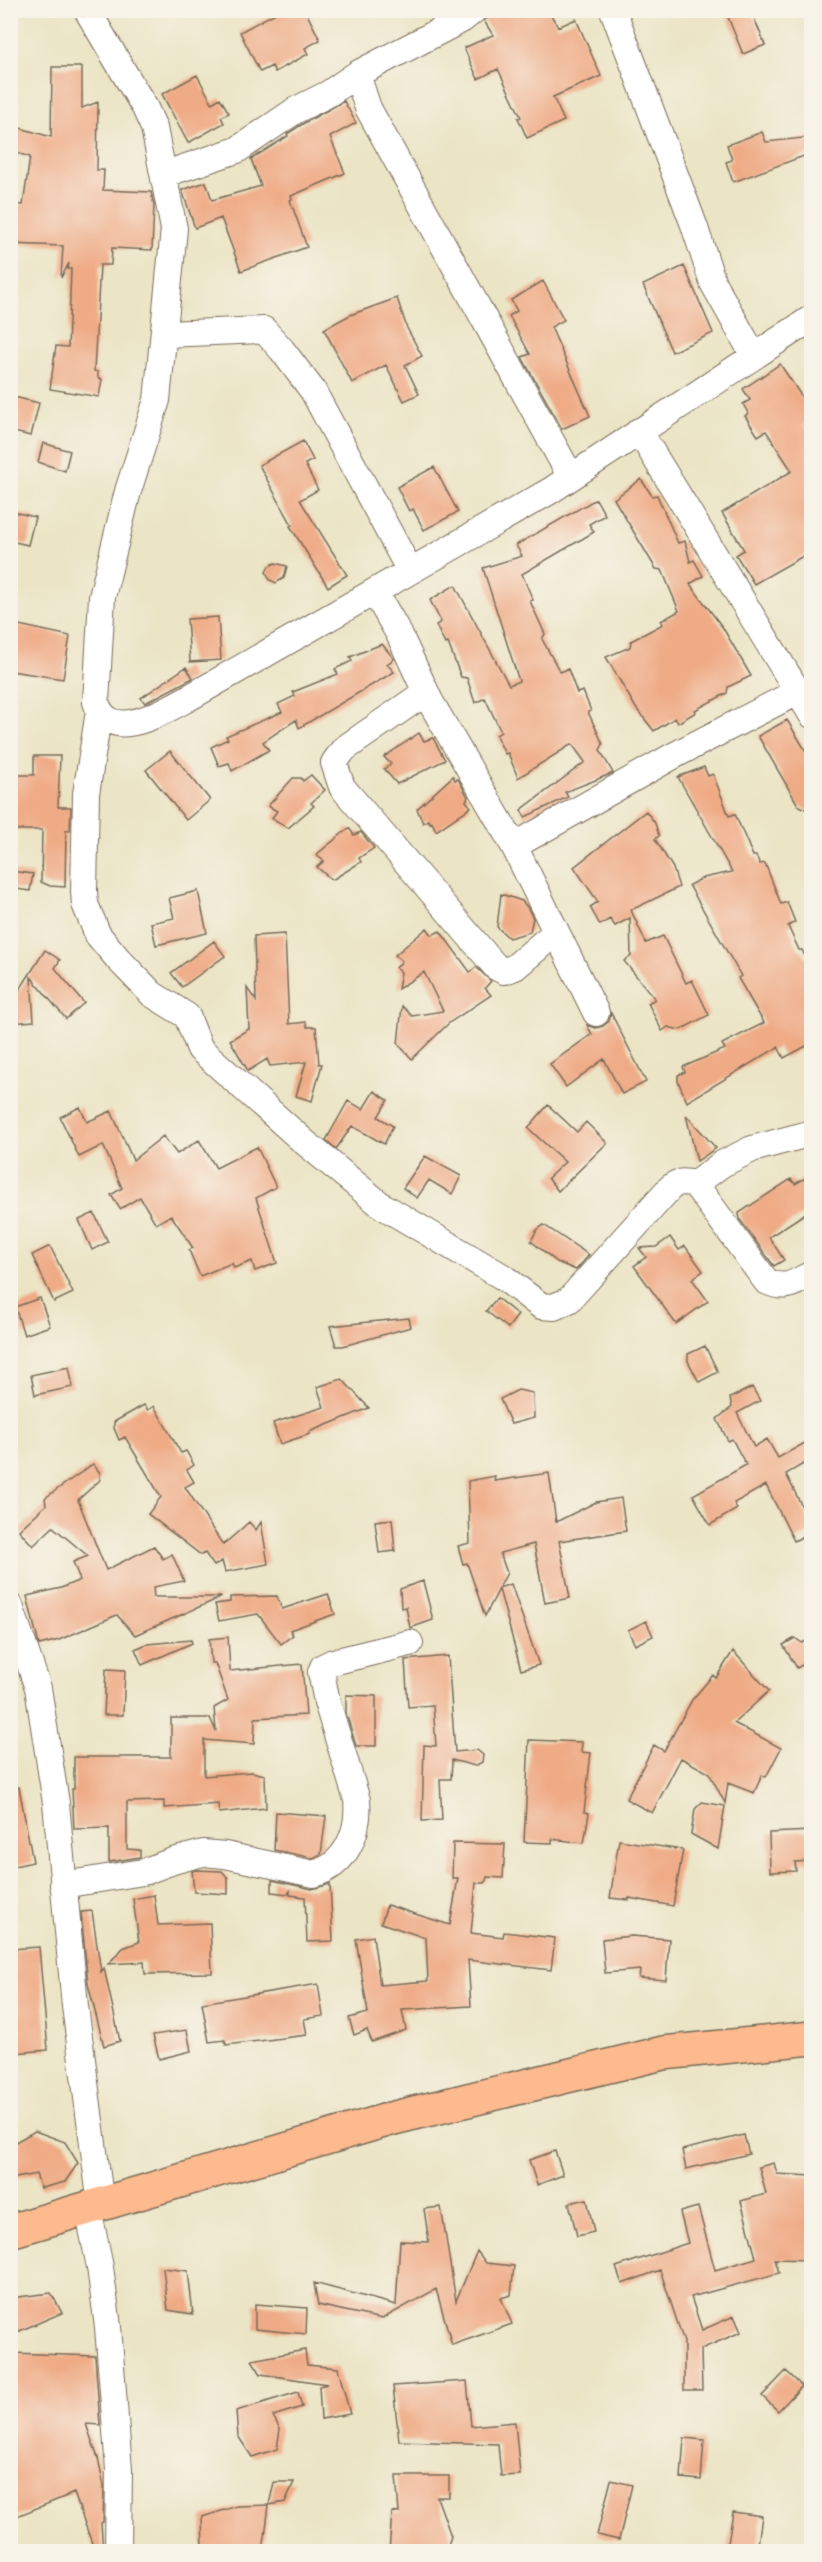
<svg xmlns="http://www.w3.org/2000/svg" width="822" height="2562" font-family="'Indie Flower',sans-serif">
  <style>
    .building { fill: #efab86 }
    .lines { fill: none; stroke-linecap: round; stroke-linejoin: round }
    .minor-casing { stroke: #796b58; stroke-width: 28 }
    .highway-casing { stroke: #796b58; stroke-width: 36 }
    .minor { stroke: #fff; stroke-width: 26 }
    .highway { stroke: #fcba8e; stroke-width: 33 }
  </style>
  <rect width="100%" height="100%" fill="#f7f3e8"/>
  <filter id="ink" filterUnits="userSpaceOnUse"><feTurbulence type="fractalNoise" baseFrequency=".0167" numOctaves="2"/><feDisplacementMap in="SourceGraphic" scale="12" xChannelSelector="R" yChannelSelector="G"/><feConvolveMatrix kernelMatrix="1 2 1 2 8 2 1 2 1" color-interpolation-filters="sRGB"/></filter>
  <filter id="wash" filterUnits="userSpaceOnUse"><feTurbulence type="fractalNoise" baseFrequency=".008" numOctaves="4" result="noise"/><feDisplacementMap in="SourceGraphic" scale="24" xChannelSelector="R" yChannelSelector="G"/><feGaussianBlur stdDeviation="1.35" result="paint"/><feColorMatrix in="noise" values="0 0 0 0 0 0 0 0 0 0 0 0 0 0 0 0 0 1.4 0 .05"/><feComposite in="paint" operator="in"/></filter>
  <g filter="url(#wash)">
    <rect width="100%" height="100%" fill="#ebe4c5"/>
    <g id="blocks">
      <!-- building -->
      <path class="building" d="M281 10H305L320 40 305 48 308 54 275 72 272 66 260 72 240 32Z
        M496 10H548L558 27 576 19 601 76 553 97 564 121 527 138 518 118 521 117 498 69 478 79 464 48 493 35 484 21Z
        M725 10H751L765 45 743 54Z
        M52 67H82V108L98 102 97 170H104L103 190 151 192 154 205 152 250 112 248 111 265H100L94 371 98 372V378L102 379 99 397 50 389 56 346 68 347 71 269H68L69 263 61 278 63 246 10 244V204L23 205 30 157 10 151V125L51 137Z
        M197 75 212 103 220 98 229 113 221 117 224 123 188 143 162 94Z
        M344 101 356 123 330 137 345 173 291 196 292 199 290 200 307 247 241 271 221 218 195 228 182 190 206 182 212 200 261 186 251 159 288 136 287 134 304 123Z
        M762 132 766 142 812 137V153L733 182 726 162 732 160 727 145Z
        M684 266 713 333 672 352 643 285Z
        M543 281 564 320 551 327 590 416 562 429 522 357 530 354 509 316 517 311 511 300Z
        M397 298 407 328 422 356 405 365 419 394 404 401 386 365 352 383 324 329 350 315Z
        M780 364 812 412V419L804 425 812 436V551L754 584 736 555 744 550 722 513 792 471 766 431 758 436 745 416 748 413 743 404 750 400 743 389Z
        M10 396 39 403 31 436 10 431Z
        M303 441 313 460 305 464 318 490 300 500 347 575 328 587 290 526 292 525 259 465Z
        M43 443 70 451 65 471 38 462Z
        M434 467 458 512 424 530 413 509 409 511 397 487Z
        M641 479 652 496 657 495 678 543 685 541 690 562 694 560 703 576 690 584 723 628 751 676 728 687 727 693 695 710 696 712 678 723 675 718 654 731 636 708 606 657 630 647 631 641 663 624 661 621 679 611 662 570 656 569 614 499Z
        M596 499 605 515 589 524 594 532 522 574 533 600 530 601 545 634 542 639 560 672 568 669 577 693 583 691 591 711 588 712 603 744 600 750 613 773 565 792 568 797 525 817 521 810 585 762 572 744 518 778 508 753 505 754 496 735 501 732 485 698 475 703 467 678 461 677 448 643 445 644 436 625 441 622 430 600 455 585 509 685 519 681 483 568 522 556 516 545Z
        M10 511 35 517 28 545 10 541Z
        M275 563 287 566 284 578 276 583 270 580 266 572 269 566Z
        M218 617 221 660 190 662 187 619Z
        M10 623 70 636 63 679 11 671 14 647 10 646Z
        M382 644 394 659 387 664 394 672 299 728 296 720 263 742 269 750 232 771 229 763 219 766 211 747 228 739 226 736 282 712 278 704 295 696 293 692 338 674 335 669 352 661 350 657Z
        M186 667 193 678 145 703 141 698Z
        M787 720 812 761V813L798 805 758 736Z
        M419 733 424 741 433 738 445 760 397 784 384 769 391 764 384 757Z
        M170 751 210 800 186 820 146 770Z
        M34 756H60L58 807H71L70 830H66L65 887 50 886 41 882 42 830H10V775H34Z
        M704 767 708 776 713 774 729 816 735 814 753 856H756L760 864 765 863 781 904 787 902 795 922 788 926 799 950H802L806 958 812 956V1043L784 1058 778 1047 687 1102 678 1081V1075L685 1072 683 1067 725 1049 722 1044 764 1023 738 978 741 976 689 885 703 878 732 872 678 777Z
        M311 775 325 790 311 803 314 806 288 828 272 818 277 811 268 806 293 778H301L303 781Z
        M453 776 455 780 458 779 468 797 466 801 471 807 436 831 432 822 430 823 428 820 423 823 417 809Z
        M646 811 655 823 659 836 655 839 673 868 679 887 631 910 646 943 663 936 686 983 692 980 709 1015 680 1030 668 1027 662 1031 648 1003 655 999 624 961 631 956 630 918 615 926 610 919 600 925 590 907 598 902 574 867Z
        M349 828 354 835 361 832 374 848 359 858 361 862 332 880 317 867 324 861 316 855Z
        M10 871 33 874 30 891 10 888Z
        M198 891 207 933 156 945 151 923 174 918 169 898Z
        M501 894 522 901 527 907 533 918 530 932 509 938 497 927Z
        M427 928 432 935 440 931 470 972 476 967 491 981 485 988 491 995 449 1023 412 1059 398 1044 402 1006 412 1016 443 1011 424 972 398 989 401 972 396 968 402 961 395 955Z
        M285 934 289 1024 306 1022 307 1027H316L319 1064H322L312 1101 296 1096 306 1062 270 1066 267 1059 248 1071 230 1040 249 1029 247 988 256 1001 254 936Z
        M214 941 225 956 182 987 171 973Z
        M45 950 60 960 55 968 84 1003 66 1019 31 977 34 1021 10 1023V1005Z
        M611 1013 646 1082 622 1094 604 1059 566 1087 550 1064 592 1034 587 1025 596 1028 603 1026 609 1021Z
        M374 1091 388 1100 378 1117 393 1126 384 1144 352 1126 336 1149 326 1140 348 1101 363 1109Z
        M548 1105 577 1132 586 1122 607 1143 558 1191 548 1178 565 1162 528 1128Z
        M80 1107 87 1122 111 1111 133 1160 163 1136 177 1154 199 1140 216 1168 257 1147 276 1187 256 1198 277 1263 255 1271 252 1261 234 1268 232 1263 200 1276 189 1250 193 1248 171 1215 156 1224 140 1197 120 1209 111 1195 122 1188 103 1145 79 1157 60 1117Z
        M686 1115 716 1148 697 1161Z
        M425 1156 461 1176 452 1194 429 1180 417 1198 403 1188Z
        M812 1174V1209L769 1237 784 1260 774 1266 740 1220 739 1213 791 1179 795 1184Z
        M94 1213 108 1242 92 1250 79 1220Z
        M544 1225 589 1255 576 1270 557 1262 531 1241 537 1230Z
        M670 1237 679 1250 685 1246 703 1271 692 1279 708 1301 676 1324 634 1266 646 1257 639 1248 656 1247Z
        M50 1246 73 1293 54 1302 32 1255Z
        M40 1298 50 1326 24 1335 15 1307Z
        M497 1298 518 1315 508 1328 486 1311Z
        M409 1318 411 1327 343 1346H336L330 1326Z
        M705 1346 718 1372 699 1382 688 1361V1354Z
        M69 1367 73 1387 35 1395 31 1375Z
        M342 1379 369 1408 309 1432 310 1434 280 1444 273 1423 324 1407 317 1387Z
        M752 1387 760 1401 737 1413 754 1447 767 1439 778 1458 812 1439V1459L786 1474 812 1527V1532L794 1541 766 1485 734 1503 737 1509 710 1525 693 1495 746 1465 732 1439 728 1441 717 1419 732 1407 730 1398Z
        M518 1390 533 1393 534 1418 511 1424 500 1399Z
        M144 1405 148 1410 154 1406 181 1453 186 1451 194 1465 187 1470 194 1482 185 1487 223 1545 249 1522 256 1530 261 1522 268 1564 225 1572 222 1561 214 1566 205 1553 201 1555 148 1514 161 1497 125 1437 119 1440 114 1428V1422Z
        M93 1464 100 1473V1480L78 1500 106 1570 154 1546 163 1559 172 1554 184 1581 153 1587 154 1597H222L135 1635 117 1615 59 1640 39 1645 27 1596 61 1588 80 1580 73 1562 88 1556 53 1527 33 1546 19 1530 46 1505 45 1498Z
        M549 1473 556 1522 596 1502 621 1498 626 1531 559 1541 570 1598 545 1603 534 1544 500 1553 507 1573 499 1588 511 1584 539 1665 521 1670 499 1589 485 1616 467 1563 463 1564 458 1546 470 1543 468 1481 495 1476 494 1481Z
        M392 1519 395 1551 379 1553 375 1521Z
        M423 1581 433 1620 410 1628 406 1607 401 1608 400 1589Z
        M328 1594 335 1614 290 1630 293 1635 281 1644 258 1614 219 1621 215 1604 230 1602V1597L277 1596 282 1609Z
        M646 1621 653 1636 635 1645 628 1630Z
        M228 1637 230 1671 302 1664 306 1715 255 1718 254 1744 204 1740V1776L252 1772 265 1775 266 1808 219 1813 218 1804 164 1808V1801L127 1802V1849L140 1850V1857L109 1862V1828L74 1829 72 1789H74V1757H171V1718H210L216 1731 214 1708 228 1700 215 1663H211L209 1639Z
        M795 1638 802 1643 806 1641 812 1650V1659L797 1668 783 1645Z
        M191 1640 192 1643 142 1665 135 1649 147 1644Z
        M733 1651 769 1691 734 1723 781 1748 766 1777 762 1775 754 1793 728 1783 725 1803 709 1773 681 1758 652 1813 626 1799 654 1745 664 1751 692 1700 713 1675 716 1678Z
        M448 1656 455 1752 477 1750 483 1755 482 1762 475 1766 452 1760 451 1779H440L442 1820 422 1821 424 1745 436 1746 433 1705 408 1707 405 1660Z
        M106 1669 125 1670 123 1715H104Z
        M346 1695 376 1696V1746H356L346 1713Z
        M529 1740 582 1742 581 1752 591 1753 584 1812 589 1813 584 1843 552 1839V1843L524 1842Z
        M19 1787 33 1862 10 1867V1788Z
        M702 1802 725 1806 718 1849 691 1834 695 1809Z
        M276 1812 326 1816 321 1854 313 1858 274 1850Z
        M812 1831V1861L795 1862 796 1871 770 1872 769 1833Z
        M619 1840 683 1850 673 1906 629 1898V1900L610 1898Z
        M453 1843 505 1844 503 1878 487 1877 485 1883H476L471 1933 503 1937 504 1932 555 1938 551 1970 468 1960 471 2006 402 2010 406 2030 372 2042 367 2030 354 2035 349 2018 368 2013 356 1939 373 1936 380 1985 428 1981 426 1938 381 1923 387 1905 450 1925 458 1878H452Z
        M196 1870 222 1871 228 1878V1894L194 1892 192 1871Z
        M272 1880 312 1889 330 1884 333 1941 307 1942 305 1897 290 1895V1891L288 1894 272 1892Z
        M154 1895 158 1925 210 1923 212 1973 145 1974 144 1962 108 1964 123 1948 139 1942 133 1899Z
        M92 1911 101 1972 104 1968 120 2041 104 2046 88 1984 81 1912Z
        M632 1936 669 1939 666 1980 639 1978 640 1970 605 1973 602 1939Z
        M39 1947 48 2050 15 2053 10 2004V1949Z
        M318 1984 323 2016 304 2019 307 2035 226 2045 225 2040 209 2042 202 2003Z
        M187 2030 191 2051 159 2059 153 2035Z
        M35 2131 65 2142 78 2163 65 2182 41 2188 36 2174 10 2179V2145Z
        M744 2135 749 2154 686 2169 682 2150Z
        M555 2151 563 2175 537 2185 529 2160Z
        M774 2163 777 2174 812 2176V2260L775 2259 779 2273 691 2297 702 2330 734 2316 741 2332 701 2349 702 2390H684V2342L660 2270 622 2284 616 2267 688 2243 680 2212 698 2207 715 2270 756 2258 741 2201 766 2194 759 2167Z
        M587 2199 594 2232 577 2236 569 2203Z
        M441 2207 456 2301 477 2251 486 2263 514 2266 511 2295 501 2298 512 2324 452 2345 436 2289 382 2319 318 2305 314 2283 396 2305 400 2241 429 2242 424 2209Z
        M163 2268 188 2271 193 2314 168 2310Z
        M51 2293 62 2313 10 2335V2298Z
        M255 2304 307 2308 306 2334 255 2329Z
        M305 2350 307 2365 338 2368 350 2414 321 2419 319 2386 327 2384 261 2374 252 2360Z
        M10 2353 95 2356 100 2425 86 2424 98 2458 104 2486 103 2522 101 2523 103 2552H95L74 2493 10 2519Z
        M786 2371 802 2386 778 2411 762 2396Z
        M467 2381 471 2426 515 2422 520 2475 501 2476 498 2444 399 2441 393 2386Z
        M298 2392 302 2407 273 2416 280 2429 277 2449 252 2457 238 2436 236 2411Z
        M684 2438 704 2440 701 2480 681 2478Z
        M396 2476H449V2497H437L451 2536 446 2552H389L392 2512 399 2513Z
        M611 2480 632 2485 619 2540 597 2535Z
        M274 2482H294L285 2502 269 2505Z
        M269 2505 263 2552 203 2550 202 2517 237 2506Z
        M733 2512 762 2516 757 2552 727 2550Z"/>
    </g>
  </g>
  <g filter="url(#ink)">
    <use href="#blocks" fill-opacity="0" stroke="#796b58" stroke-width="1.5"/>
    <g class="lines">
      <!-- minor casing -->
      <g class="minor-casing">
        <path id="minor" d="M87 10 145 108 154 128 174 229 157 400 128 491 102 597 96 702C110 747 167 709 192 696L550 491 812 318
          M613 10 694 225 713 283 754 356
          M357 74 463 19 474 10
          M165 174 237 150 296 110 328 94 357 74 368 108 571 477
          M165 334 264 330 282 350 313 391 410 571
          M639 431 812 715
          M375 592 399 634 430 701 514 846 596 1013
          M426 692 344 749 334 763 342 787 496 967 504 971 515 967 556 932
          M99 711 86 794 84 891 85 904 98 935 119 960 152 994 187 1016 200 1049 302 1140 381 1205 503 1277 541 1306 554 1307 569 1300 667 1191C676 1181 681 1181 695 1184L766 1281C786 1291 793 1283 812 1274
          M514 846 673 756 797 692
          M695 1184 722 1164 752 1149 812 1133
          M10 1606 38 1688 56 1803 75 2006 101 2205
          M63 1885 143 1872 173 1861 203 1853 225 1855 314 1874C346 1865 360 1832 357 1800L327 1702 321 1672 323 1667 333 1662 410 1643
          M88 2209 100 2267 108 2327 119 2470 118 2552"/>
      </g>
      <!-- highway casing -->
      <g class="highway-casing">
        <path id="highway" d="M10 2231 394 2118 525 2086 663 2053 812 2038"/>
      </g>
      <!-- minor -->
      <use href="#minor" class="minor"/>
      <!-- highway -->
      <use href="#highway" class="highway"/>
    </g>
  </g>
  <!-- margin -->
  <rect width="822" height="2562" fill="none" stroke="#f7f3e8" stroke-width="36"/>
</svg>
